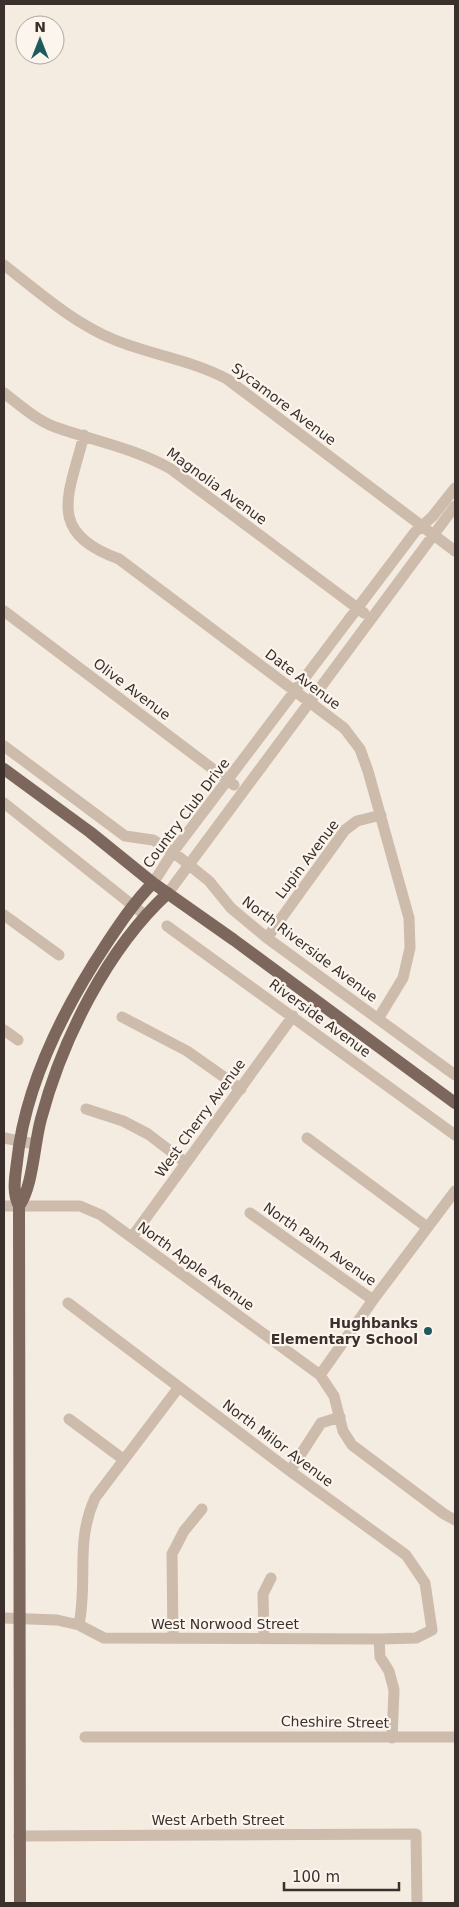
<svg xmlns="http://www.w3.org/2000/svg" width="459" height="1907" font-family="'DejaVu Sans',sans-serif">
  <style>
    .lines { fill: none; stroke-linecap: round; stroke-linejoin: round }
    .minor { stroke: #cdbbac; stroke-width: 11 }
    .major { stroke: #7d675c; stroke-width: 12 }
    .poi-dot { fill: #1f5a5e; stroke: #fbf5ee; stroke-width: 2 }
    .labels { text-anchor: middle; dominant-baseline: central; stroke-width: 4.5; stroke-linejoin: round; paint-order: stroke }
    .street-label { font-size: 14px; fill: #3b302b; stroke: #fbf5ee }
    .poi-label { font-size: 14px; font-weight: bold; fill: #3b302b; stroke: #fbf5ee; text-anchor: end }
  </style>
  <rect width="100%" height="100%" fill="#f4ebe1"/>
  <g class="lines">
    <!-- minor -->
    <path class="minor" d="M4 265C39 292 73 323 115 340 152 355 191 360 227 379L455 551
      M4 393C20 405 36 420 55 427 94 441 134 448 171 469L364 613
      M84 435C69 495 45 532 119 559L344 728 360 749 368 771 409 918 410 948 403 978 378 1019
      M4 611 234 785
      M4 746 125 836 153 840 173 852 209 881 231 908 267 938 455 1075
      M4 803 146 916
      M153 883 173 852 415 532 432 517 455 488
      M168 893 455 506
      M4 915 59 955
      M167 926 455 1135
      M267 938 345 830 357 821 381 815
      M122 1017 187 1051 241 1089
      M4 1030 18 1040
      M86 1109 123 1121 148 1134 186 1163
      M4 1138 35 1144
      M307 1138 427 1227
      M4 1206H80L101 1215 320 1375 334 1396 343 1431 352 1445 444 1514 455 1520
      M250 1213 373 1300
      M132 1237 293 1016
      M320 1375 373 1300 455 1191
      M69 1419 123 1459
      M290 1471 321 1423 340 1417
      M4 1618 57 1620 79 1625 104 1638 379 1639 416 1638 432 1630 425 1583 406 1555 290 1471 68 1303
      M79 1625C88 1579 75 1542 95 1498L179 1387
      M173 1638 172 1554 184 1531 202 1509
      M264 1639 263 1594 271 1578
      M379 1639 380 1657 389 1671 394 1690 392 1738
      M85 1737H455
      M19 1836 416 1834 417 1903"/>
    <!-- major -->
    <path class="major" d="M4 769 90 832 153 883 234 940 455 1103
      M19 1206C33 1187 34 1144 41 1119 62 1040 107 949 168 893
      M20 1903 19 1206C12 1192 15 1178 17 1162 25 1084 64 1008 107 943 121 922 135 901 153 883"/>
  </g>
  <!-- markers -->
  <circle class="poi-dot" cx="428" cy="1331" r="5"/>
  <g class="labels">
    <!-- street labels -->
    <g class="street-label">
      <text transform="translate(284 404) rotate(37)">Sycamore Avenue</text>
      <text transform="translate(217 486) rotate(36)">Magnolia Avenue</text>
      <text transform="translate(303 679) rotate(37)">Date Avenue</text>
      <text transform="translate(132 689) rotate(37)">Olive Avenue</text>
      <text transform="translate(186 813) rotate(-53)">Country Club Drive</text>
      <text transform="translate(307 859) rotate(-53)">Lupin Avenue</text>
      <text transform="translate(310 949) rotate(37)">North Riverside Avenue</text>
      <text transform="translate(320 1018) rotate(36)">Riverside Avenue</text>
      <text transform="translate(200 1118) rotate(-54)">West Cherry Avenue</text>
      <text transform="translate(320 1244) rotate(35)">North Palm Avenue</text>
      <text transform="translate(196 1266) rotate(36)">North Apple Avenue</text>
      <text transform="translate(278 1443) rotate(37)">North Milor Avenue</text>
      <text x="225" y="1624">West Norwood Street</text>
      <text transform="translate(335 1722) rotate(1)">Cheshire Street</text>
      <text x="218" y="1820">West Arbeth Street</text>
    </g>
    <!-- poi labels -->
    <g class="poi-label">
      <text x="418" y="1323">Hughbanks<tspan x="418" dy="16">Elementary School</tspan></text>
    </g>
  </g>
  <!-- border -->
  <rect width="459" height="1907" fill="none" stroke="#3b302b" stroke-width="10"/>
  <!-- north arrow -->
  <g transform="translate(40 40)"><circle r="24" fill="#fbf5ee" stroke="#aea6a0"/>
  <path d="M0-4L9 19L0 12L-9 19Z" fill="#1f5a5e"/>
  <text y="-8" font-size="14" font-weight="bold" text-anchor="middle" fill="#3b302b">N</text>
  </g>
  <!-- scale -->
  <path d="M284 1882v8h115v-8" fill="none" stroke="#3b302b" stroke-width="2.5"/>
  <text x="292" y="1882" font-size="15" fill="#3b302b" stroke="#fbf5ee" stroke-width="4" paint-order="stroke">100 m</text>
</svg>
